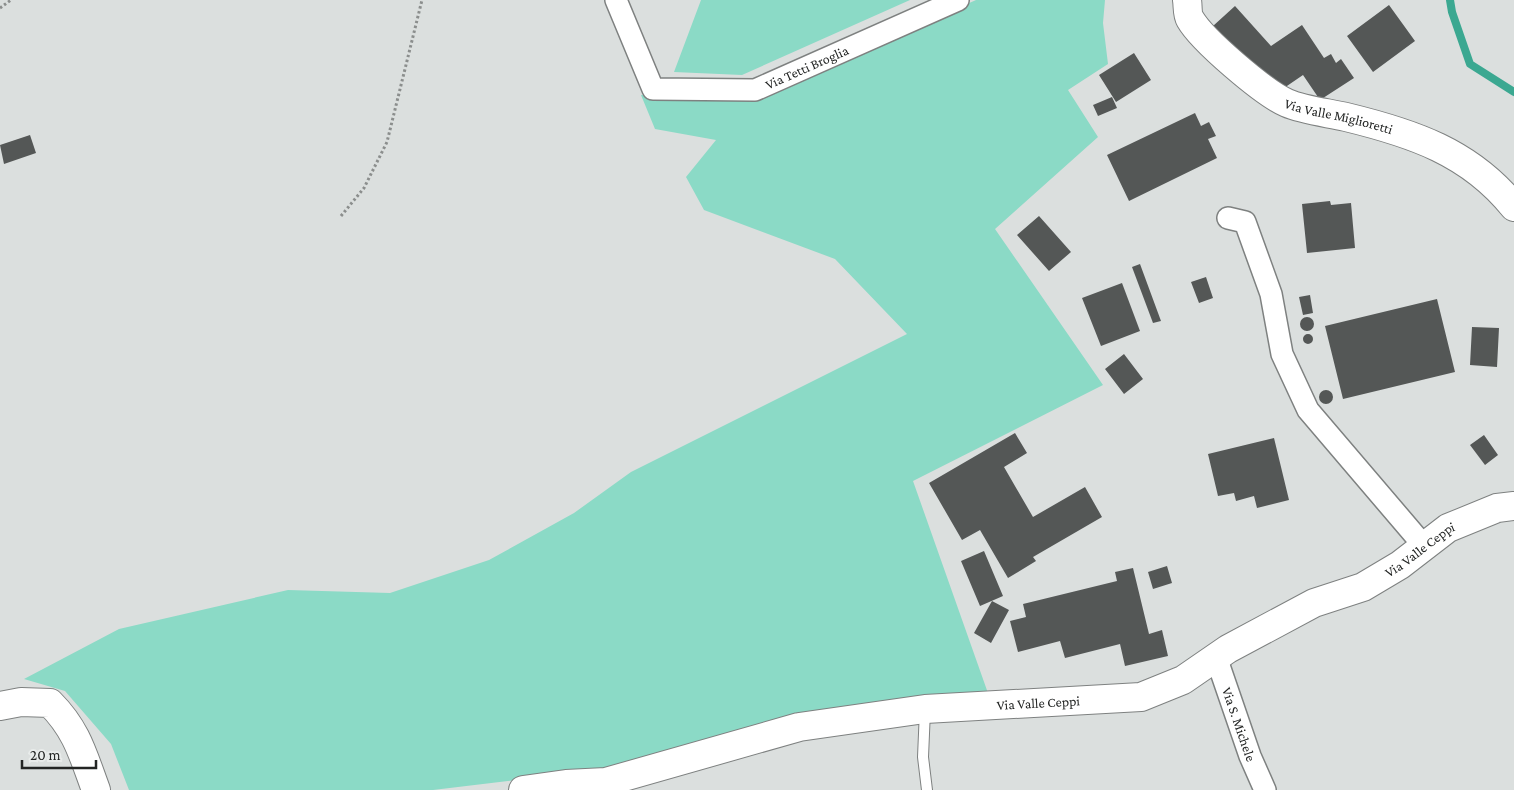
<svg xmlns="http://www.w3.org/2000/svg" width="1514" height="790" font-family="'Crimson Pro',serif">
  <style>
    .green { fill: #8bdac6 }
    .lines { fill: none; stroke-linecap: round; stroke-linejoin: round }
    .stream { stroke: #3ba891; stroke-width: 8 }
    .building { fill: #545756 }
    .lane-casing { stroke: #7e8180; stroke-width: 12 }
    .street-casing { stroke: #7e8180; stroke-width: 24 }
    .secondary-casing { stroke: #7e8180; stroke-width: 30 }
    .path { stroke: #8b8e8d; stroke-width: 3; stroke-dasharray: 2.5 2.5; stroke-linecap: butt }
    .lane { stroke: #fff; stroke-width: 10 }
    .street { stroke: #fff; stroke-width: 21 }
    .secondary { stroke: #fff; stroke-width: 28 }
    .labels { text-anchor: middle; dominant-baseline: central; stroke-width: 5; stroke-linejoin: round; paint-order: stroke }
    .street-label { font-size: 14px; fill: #232524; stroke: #e9eceb }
  </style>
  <rect width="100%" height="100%" fill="#dbdfde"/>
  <!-- green -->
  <path class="green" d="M701 0H910L742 75 674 72Z
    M976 0H1105L1103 23 1108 64 1068 90 1098 137 995 229 1103 385 913 481 989 696 607 769 433 790H129L111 744 65 691 24 679 119 629 288 590 390 593 489 560 574 513 631 472 907 334 835 259 704 210 686 177 716 140 655 129 641 95 759 97Z"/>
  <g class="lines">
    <!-- stream -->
    <path class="stream" d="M1450 0 1452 12 1470 64 1514 92"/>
  </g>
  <!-- building -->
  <path class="building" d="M1389 5 1415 41 1373 72 1347 36Z
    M1235 6 1271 46 1302 25 1324 58 1331 54 1336 63 1341 59 1354 78 1320 100 1303 75 1284 88 1253 67 1213 26Z
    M1134 53 1151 80 1116 102 1099 75Z
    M1112 97 1117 108 1098 116 1093 105Z
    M1195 113 1201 126 1209 122 1216 136 1208 139 1217 158 1129 201 1107 155Z
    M30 135 36 153 4 164 0 145Z
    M1330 201 1331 205 1351 203 1355 248 1307 253 1302 204Z
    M1039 216 1071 252 1049 271 1017 235Z
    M1140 264 1161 321 1153 323 1132 267Z
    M1206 277 1213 298 1199 303 1191 282Z
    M1122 283 1140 331 1101 346 1082 298Z
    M1310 295 1313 313 1303 315 1299 297Z
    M1437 299 1455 372 1343 399 1325 326Z
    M1300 324a7 7 0 1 1 14 0a7 7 0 1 1-14 0Z
    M1472 327 1499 328 1497 367 1470 365Z
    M1303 339a5 5 0 1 1 10 0a5 5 0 1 1-10 0Z
    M1124 354 1143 379 1124 394 1105 369Z
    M1319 397a7 7 0 1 1 14 0a7 7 0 1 1-14 0Z
    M1015 433 1027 453 1004 467 1033 517 1085 487 1102 517 1033 557 1036 561 1008 578 980 530 962 540 929 483Z
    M1484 435 1498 455 1485 465 1470 445Z
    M1274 438 1289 500 1257 508 1254 496 1236 501 1234 493 1218 496 1208 454Z
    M984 551 1003 596 980 606 961 561Z
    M1167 566 1172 583 1153 589 1148 572Z
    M1133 568 1149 634 1162 630 1168 656 1125 666 1120 644 1065 658 1060 641 1018 652 1010 621 1026 617 1023 604 1117 581 1115 572Z
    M992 601 1009 610 991 643 974 633Z"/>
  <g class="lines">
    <!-- lane casing -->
    <g class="lane-casing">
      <path id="lane" d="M925 710 923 757 927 790"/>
    </g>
    <!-- street casing -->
    <g class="street-casing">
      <g id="street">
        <path id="s1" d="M616 0 653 89 755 90 958 0"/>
        <path d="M1228 218 1245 222 1271 294 1282 354 1308 410 1424 546"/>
        <path id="s2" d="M1216 657 1250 756 1265 790"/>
      </g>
    </g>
    <!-- secondary casing -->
    <g class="secondary-casing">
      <g id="secondary">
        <path id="s3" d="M1187 0C1188 6 1187 14 1190 19 1202 40 1264 93 1287 103 1303 110 1329 113 1346 117 1412 133 1470 152 1514 207"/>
        <path d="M0 706 21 702 50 703C77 730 83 755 96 790"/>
        <path id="s4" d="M523 790 566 784 606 782 799 727 925 709 1141 697 1183 680 1228 649 1314 603 1363 587 1400 565 1448 528 1497 508 1514 506"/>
      </g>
    </g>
    <!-- path -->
    <path class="path" d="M0 8 11 0
      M341 216 364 188 387 142 422 0"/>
    <!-- lane -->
    <use href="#lane" class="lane"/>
    <!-- street -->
    <use href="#street" class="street"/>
    <!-- secondary -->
    <use href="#secondary" class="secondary"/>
  </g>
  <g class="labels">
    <!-- street labels -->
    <g class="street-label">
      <text stroke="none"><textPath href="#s1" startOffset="255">Via Tetti Broglia</textPath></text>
      <text stroke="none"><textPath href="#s3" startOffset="202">Via Valle Miglioretti</textPath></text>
      <text stroke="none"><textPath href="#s4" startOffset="945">Via Valle Ceppi</textPath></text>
      <text stroke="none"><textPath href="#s4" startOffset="525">Via Valle Ceppi</textPath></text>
      <text stroke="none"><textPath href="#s2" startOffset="71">Via S. Michele</textPath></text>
    </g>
  </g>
  <!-- scale -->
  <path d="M22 760v8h74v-8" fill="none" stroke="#232524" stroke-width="2.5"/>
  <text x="30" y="760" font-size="15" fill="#232524" stroke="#e9eceb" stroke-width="4" paint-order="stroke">20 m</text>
</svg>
